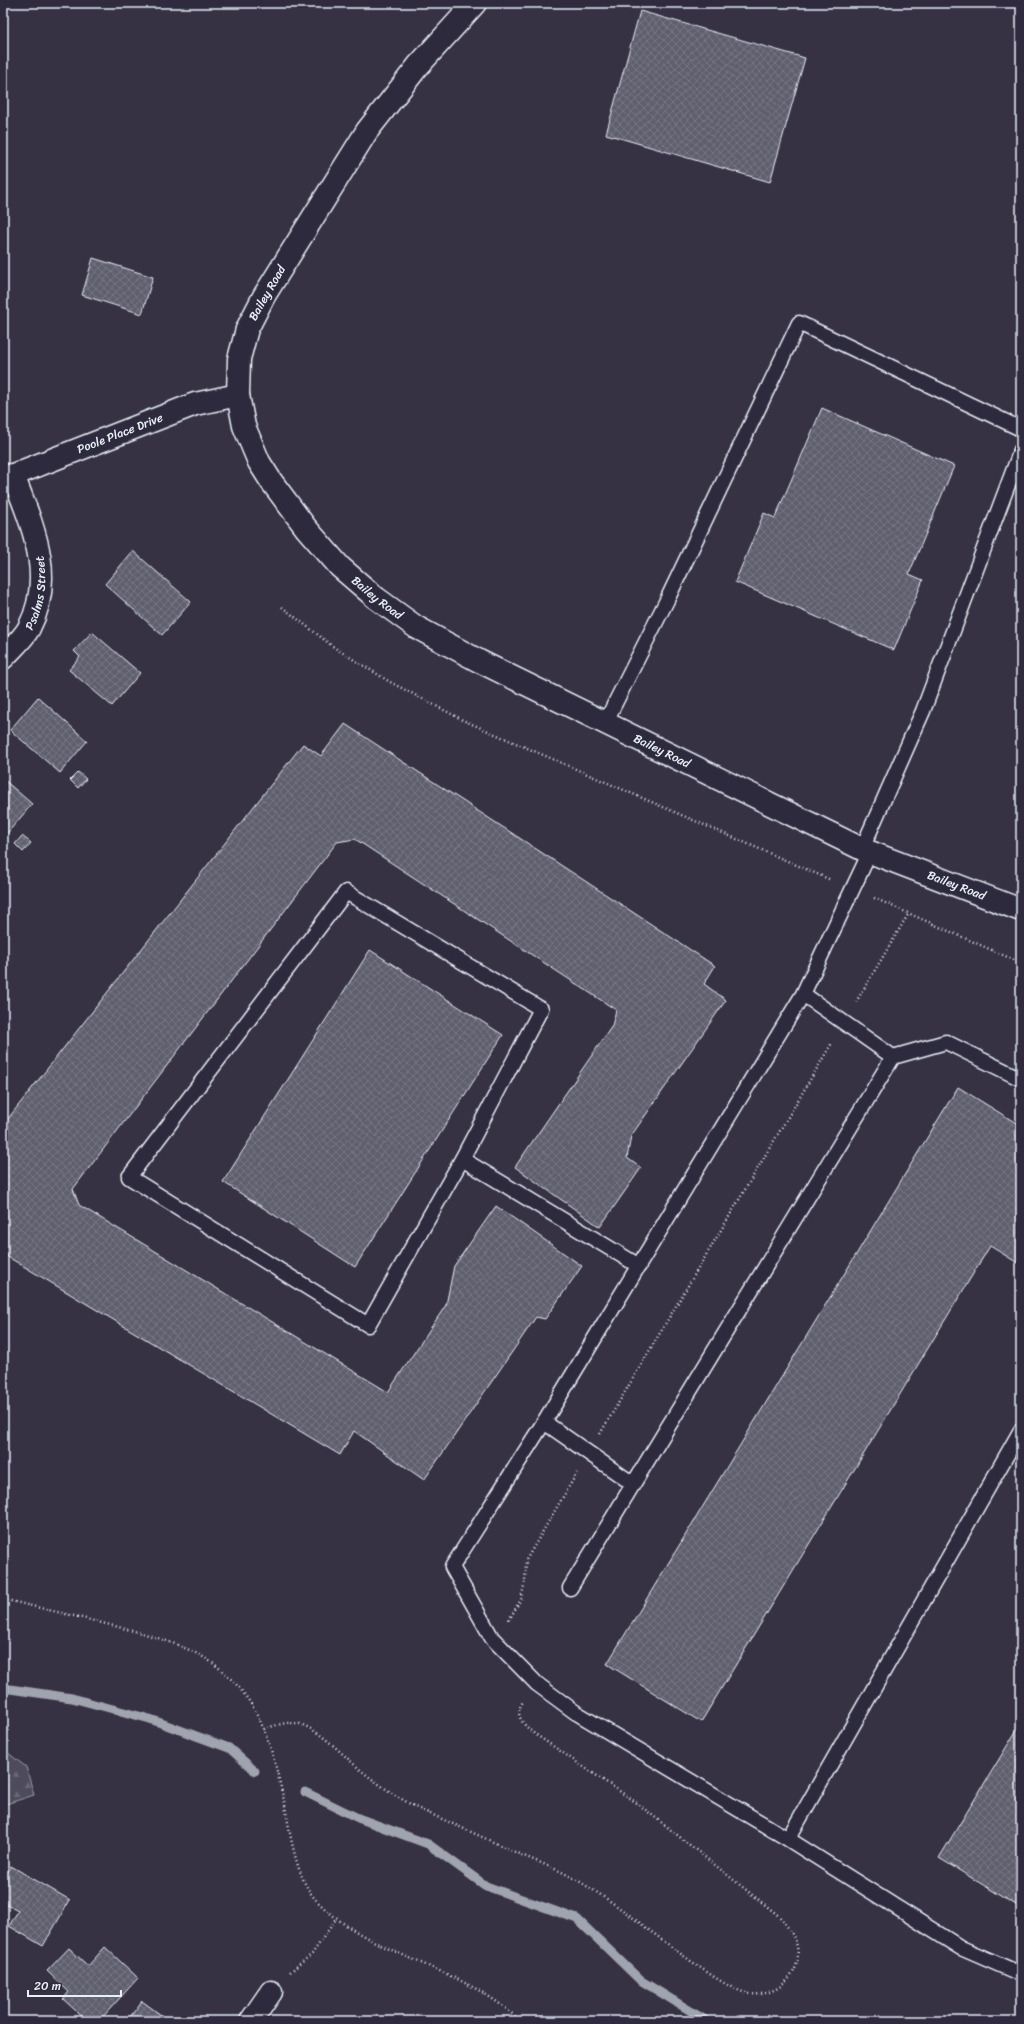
<svg xmlns="http://www.w3.org/2000/svg" width="1024" height="2024" font-family="Sriracha,sans-serif">
  <style>
    .forest { fill: url(#forest-firs); stroke: #9a9eaa }
    .lines { fill: none; stroke-linecap: round; stroke-linejoin: round }
    .stream { stroke: #a0a4af; stroke-width: 9 }
    .building { fill: url(#building-cross-hatch); stroke: #e8f1f8 }
    .service-casing { stroke: #e8f1f8; stroke-width: 17 }
    .minor-casing { stroke: #e8f1f8; stroke-width: 25 }
    .tertiary-casing { stroke: #e8f1f8; stroke-width: 25 }
    .path { stroke: #e8f1f8; stroke-width: 2.5; stroke-dasharray: 1 3; stroke-linecap: butt }
    .service { stroke: #2f2a3d; stroke-width: 14 }
    .minor { stroke: #2f2a3d; stroke-width: 22 }
    .tertiary { stroke: #2f2a3d; stroke-width: 22 }
    .labels { text-anchor: middle; dominant-baseline: central; stroke-width: 3; stroke-linejoin: round; paint-order: stroke }
    .street-label { font-size: 12px; fill: #e8f1f8; stroke: #2f2a3d }
  </style>
  <defs>
    <pattern id="forest-firs" width="22" height="20" patternUnits="userSpaceOnUse"><rect width="22" height="20" fill="#4d4b5c"/><path d="M5 1l3.5 6h-7zM16 11l3.5 6h-7z" fill="#676574"/></pattern>
    <pattern id="building-cross-hatch" width="8" height="8" patternUnits="userSpaceOnUse"><rect width="8" height="8" fill="#605e6e"/><path d="M0 0l8 8M0 8l8-8" fill="none" stroke="#777683"/></pattern>
  </defs>
  <rect width="100%" height="100%" fill="#363244"/>
  <filter id="ink" filterUnits="userSpaceOnUse"><feTurbulence type="fractalNoise" baseFrequency=".025" numOctaves="2"/><feDisplacementMap in="SourceGraphic" scale="8" xChannelSelector="R" yChannelSelector="G"/><feConvolveMatrix kernelMatrix="1 2 1 2 8 2 1 2 1" color-interpolation-filters="sRGB"/></filter>
  <g filter="url(#ink)">
    <!-- forest -->
    <path class="forest" d="M3 1749 26 1767 34 1795 6 1804 3 1802Z"/>
    <g class="lines">
      <!-- stream -->
      <path class="stream" d="M3 1688 72 1698 150 1719 229 1748 255 1771
        M305 1792 358 1818 428 1844 486 1886 577 1919 640 1980 707 2021"/>
    </g>
    <!-- building -->
    <path class="building" d="M640 11 805 58 770 182 606 134Z
      M93 258 153 277 142 314 82 295Z
      M822 408 954 466 909 574 923 580 894 650 735 582 764 513 775 518Z
      M133 551 191 602 162 635 105 584Z
      M92 632 140 673 112 706 69 670 80 657 74 651Z
      M38 697 87 741 60 773 10 730Z
      M345 724 715 966 704 984 726 1000 631 1136 627 1158 641 1168 600 1227 515 1167 612 1026 616 1010 355 839 337 842 73 1189 79 1205 388 1392 446 1305 454 1266 496 1206 582 1266 545 1319 536 1317 424 1480 354 1431 340 1455 3 1254V1125L303 744 321 756Z
      M78 772 86 779 78 788 70 780Z
      M3 779 32 804 4 837 3 836Z
      M22 836 31 843 23 852 15 844Z
      M370 950 503 1035 355 1267 223 1182Z
      M958 1087 1021 1126V1265L990 1246 701 1722 607 1664Z
      M1021 1723V1908L939 1858Z
      M11 1866 70 1900 43 1946 9 1926 18 1911 3 1903V1881Z
      M105 1947 138 1978 99 2021H87L63 1999 69 1992 47 1971 69 1948 88 1966Z
      M142 2001 169 2021H127Z"/>
    <g class="lines">
      <!-- service casing -->
      <g class="service-casing">
        <path id="service" d="M605 723 667 600 799 323 1021 429
          M862 849 923 711 1021 450
          M870 852 803 994 544 1422 452 1567 492 1638 537 1684 575 1712 788 1839 961 1948 1021 1974
          M346 892 541 1009 462 1159 368 1325 129 1177Z
          M893 1057 946 1042 1021 1079
          M462 1159 639 1266
          M544 1422 633 1484
          M570 1588 893 1057 803 994
          M788 1839 1021 1430"/>
      </g>
      <!-- minor casing -->
      <g class="minor-casing">
        <g id="minor">
          <path id="s1" d="M3 477 13 475 195 404 238 395"/>
          <path id="s2" d="M3 658C11 649 23 639 29 628 56 576 32 525 13 475"/>
          <path d="M251 2021 271 1992"/>
        </g>
      </g>
      <!-- tertiary casing -->
      <g class="tertiary-casing">
        <g id="tertiary">
          <path id="s3" d="M475 3 418 66 367 131 264 296 247 329 239 359 238 395 244 426 259 462 271 481 306 528 340 567 376 598 416 627 479 661 862 849 1021 910"/>
        </g>
      </g>
      <!-- path -->
      <path class="path" d="M282 607 335 648 390 682 465 721 831 880
        M874 898 1021 963
        M856 1002 909 913
        M600 1434 832 1043
        M3 1599C35 1607 67 1614 98 1622 135 1631 183 1642 214 1664 226 1673 238 1685 247 1698 267 1726 275 1763 283 1796 290 1828 294 1878 318 1902 374 1959 463 1965 520 2021
        M509 1620 521 1599 525 1581 526 1560 577 1473
        M264 1729C276 1725 290 1720 303 1725 323 1733 346 1758 363 1772 380 1786 398 1797 417 1808 451 1823 485 1838 519 1854 541 1863 565 1872 585 1885 625 1909 660 1940 698 1966 713 1976 729 1988 746 1993 768 1999 793 1983 797 1962 801 1944 790 1929 779 1916L637 1803 532 1732C522 1723 514 1714 523 1702
        M290 1972 312 1954 336 1919"/>
      <!-- service -->
      <use href="#service" class="service"/>
      <!-- minor -->
      <use href="#minor" class="minor"/>
      <!-- tertiary -->
      <use href="#tertiary" class="tertiary"/>
    </g>
  </g>
  <g class="labels">
    <!-- street labels -->
    <g class="street-label">
      <text transform="translate(267 293) rotate(-60)">Bailey Road</text>
      <text stroke="none"><textPath href="#s1" startOffset="125">Poole Place Drive</textPath></text>
      <text stroke="none"><textPath href="#s2" startOffset="76">Psalms Street</textPath></text>
      <text stroke="none"><textPath href="#s3" startOffset="718">Bailey Road</textPath></text>
      <text stroke="none"><textPath href="#s3" startOffset="1042">Bailey Road</textPath></text>
      <text stroke="none"><textPath href="#s3" startOffset="1366">Bailey Road</textPath></text>
    </g>
  </g>
  <!-- margin -->
  <rect width="1024" height="2024" fill="none" stroke="#2f2a3d" stroke-width="16"/>
  <rect x="8" y="8" width="1008" height="2008" fill="none" stroke="#e8f1f8" stroke-width="1.5" filter="url(#ink)"/>
  <!-- scale -->
  <path d="M28 1990v6h93v-6" fill="none" stroke="#e8f1f8" stroke-width="2"/>
  <text x="34" y="1990" font-size="12" fill="#e8f1f8" stroke="#2f2a3d" stroke-width="3" paint-order="stroke">20 m</text>
</svg>
